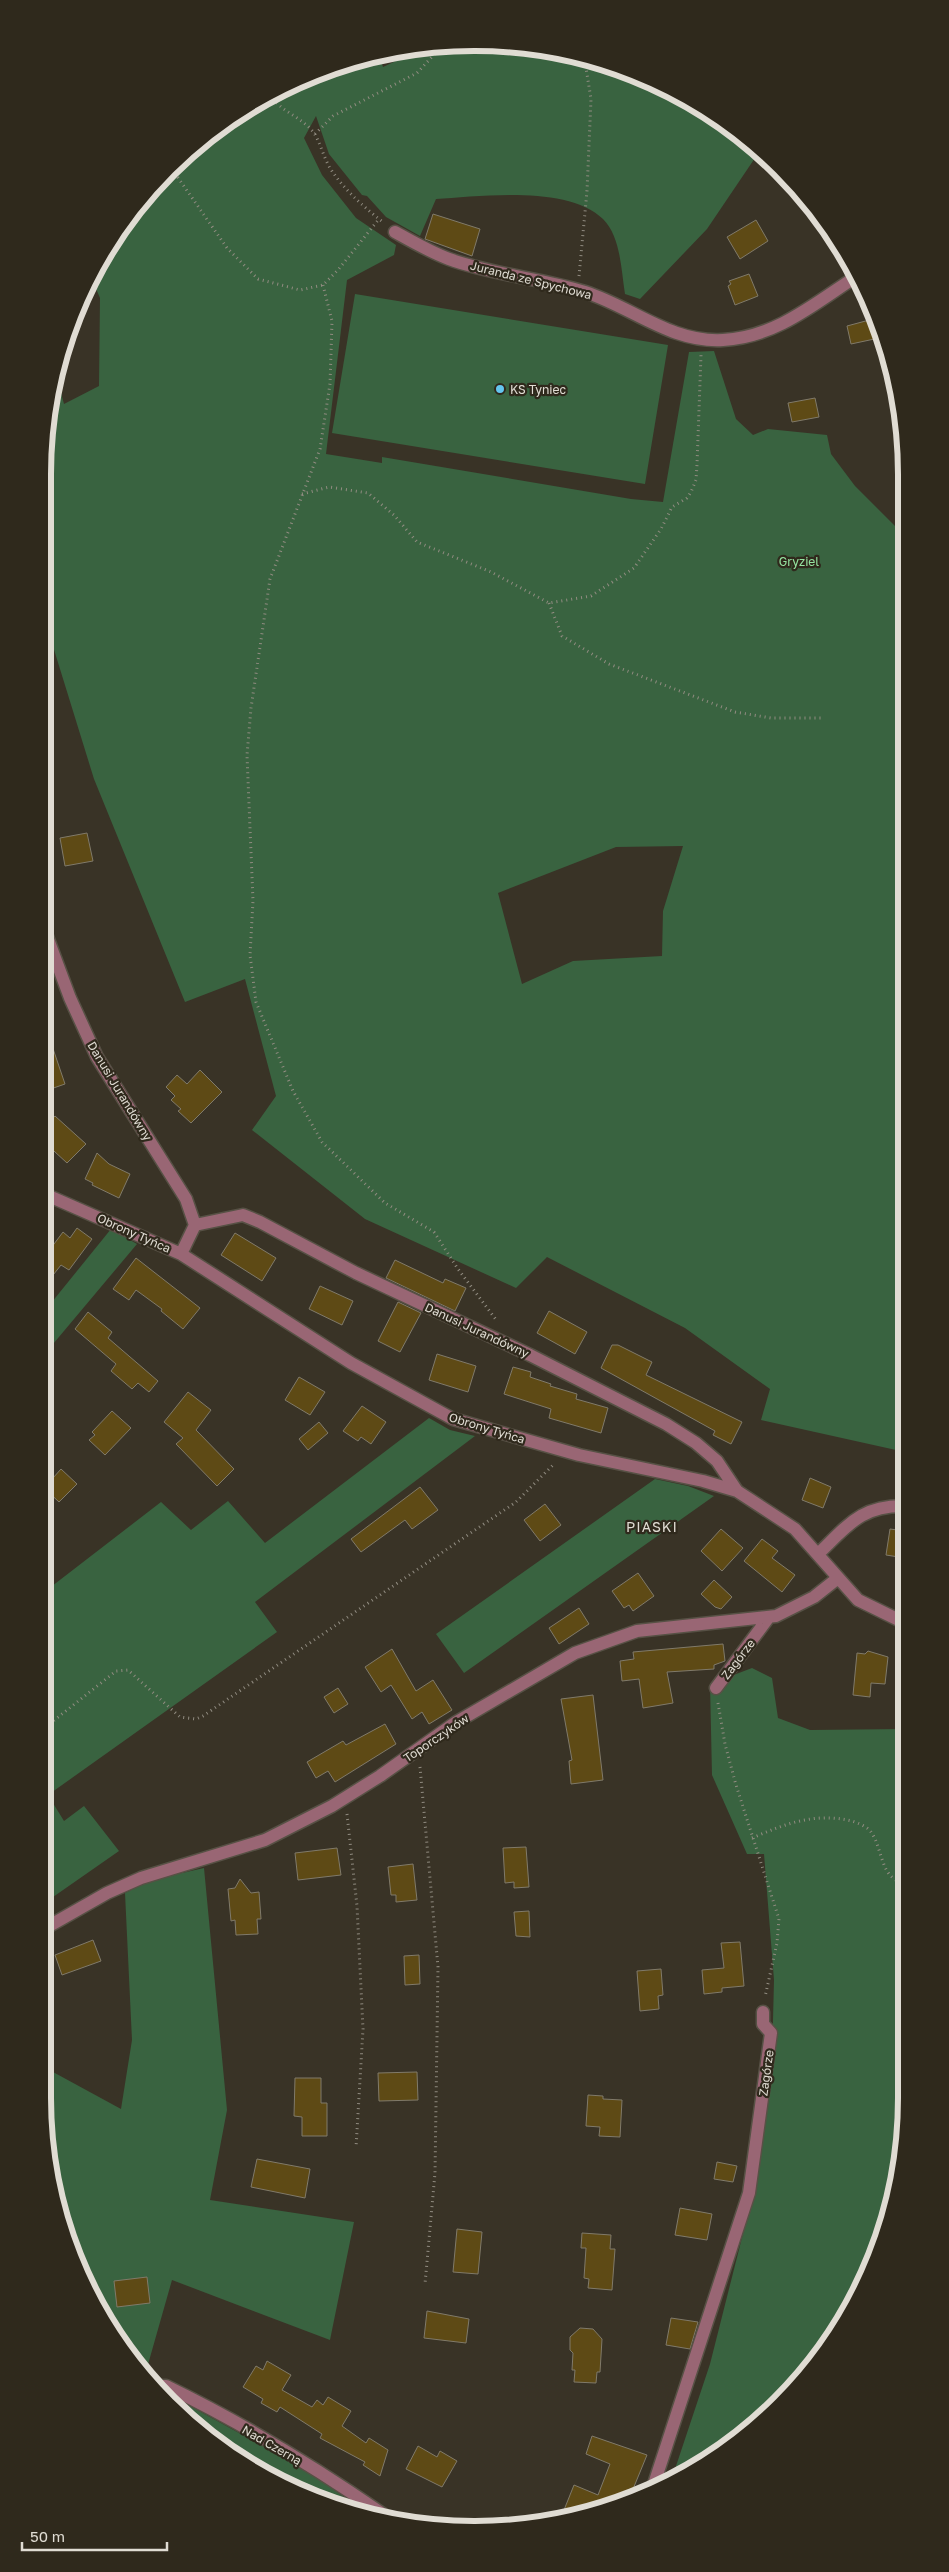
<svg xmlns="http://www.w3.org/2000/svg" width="949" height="2572" font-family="'Golos Text',sans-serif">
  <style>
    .green { fill: #396340; fill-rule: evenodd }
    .building { fill: #5e4a15; stroke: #807a6a }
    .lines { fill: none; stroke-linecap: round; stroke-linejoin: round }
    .minor-casing { stroke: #575145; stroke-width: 15 }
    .path { stroke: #918c81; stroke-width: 3; stroke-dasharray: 1 4; stroke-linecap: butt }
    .minor { stroke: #996674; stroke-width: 12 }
    .poi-dot { fill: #64c5ee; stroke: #2f291c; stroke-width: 2 }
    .labels { text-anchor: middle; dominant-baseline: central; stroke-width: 4.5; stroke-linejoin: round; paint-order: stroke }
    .street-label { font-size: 12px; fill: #e0dcd3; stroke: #2f291c }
    .poi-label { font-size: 12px; fill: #e0dcd3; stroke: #2f291c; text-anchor: start }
    .park-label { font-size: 12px; fill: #95e4a1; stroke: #2f291c }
    .neighbourhood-label { font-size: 14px; letter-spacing: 1px; fill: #e0dcd3; stroke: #2f291c }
    .rim { fill: none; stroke: #e0dcd3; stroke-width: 6 }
  </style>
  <rect width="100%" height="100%" fill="#393326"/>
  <!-- green -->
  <path class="green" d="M502 43 586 57 691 101 757 155 707 229 640 299 625 294C621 270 621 237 603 219 569 185 480 196 436 199L420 236 386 217 367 196 362 195 329 154 316 116 304 138 322 175 356 218 396 245 394 255 347 280 326 454 382 463V457L631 499 663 502 689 352 714 351 736 419 753 435 768 429 827 435 831 454 855 486 901 532 905 1452 761 1420 770 1389 685 1328 547 1257 516 1288 365 1219 252 1130 276 1096 245 979 185 1002 94 779 43 614 42 475 56 375 64 404 99 386 100 298 91 277 132 212 189 150 258 101 335 66 379 55 383 67 428 46ZM683 846 663 911 662 956 573 961 522 984 498 893 616 847Z
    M355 294 668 345 645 484 332 433Z
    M111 1229 137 1244 43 1356V1313Z
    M429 1418 450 1430 475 1436 255 1602 277 1632 48 1795 64 1821 84 1806 119 1851 43 1904V1593L161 1502 191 1530 228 1501 265 1543Z
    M655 1479 688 1486 714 1496 464 1673 436 1634Z
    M752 1668 772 1678 778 1718 810 1730 906 1729V2098L892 2209 834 2338 780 2403 715 2457 673 2475 710 2364 750 2206 772 2061 774 1980 764 1854H747L712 1775 710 1684Z
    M204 1868 227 2110 210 2200 354 2222 330 2340 172 2280 145 2375 75 2263 51 2181 43 2098 42 2066 121 2109 132 2040 125 1893 151 1880Z
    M161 2390 308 2471 359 2508 283 2485 211 2440 160 2392Z"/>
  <!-- building -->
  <path class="building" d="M433 214 480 229 472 256 425 239Z
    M756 220 768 241 740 259 727 237Z
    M749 274 758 296 735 305 728 286 731 284 729 281Z
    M873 319 879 338 851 344 847 326Z
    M815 398 819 417 792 422 788 403Z
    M87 833 93 861 65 866 60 838Z
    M46 1028 65 1084 42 1092V1029Z
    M200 1070 222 1092 191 1123 178 1111 181 1109 171 1100 175 1096 166 1087 177 1075 187 1084Z
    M55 1116 86 1144 67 1163 42 1140V1130Z
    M97 1153 109 1164 130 1174 119 1198 92 1185 93 1183 85 1179Z
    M77 1228 92 1239 69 1270 61 1265 42 1289V1260L63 1232 70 1238Z
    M235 1233 276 1258 262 1281 221 1255Z
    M136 1258 200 1308 183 1329 161 1311 162 1309 136 1290 129 1300 113 1289Z
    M395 1260 443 1283 445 1279 466 1288 455 1311 386 1278Z
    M320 1286 353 1301 342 1325 309 1309Z
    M398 1302 421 1313 400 1352 378 1341Z
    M549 1311 587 1332 575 1354 537 1333Z
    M88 1312 112 1332 108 1338 158 1381 149 1392 138 1383 132 1389 111 1371 116 1364 75 1329Z
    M612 1345H618L652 1362 646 1375 742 1422 731 1444 713 1435 715 1431 601 1368Z
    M437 1354 476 1366 468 1392 429 1380Z
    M513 1367 531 1372 530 1377 551 1384 550 1386 577 1394 576 1399 608 1408 601 1433 549 1418 551 1409 504 1394Z
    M299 1377 325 1392 310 1415 285 1400Z
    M188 1392 211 1410 196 1430 234 1469 217 1486 176 1444 183 1438 164 1422Z
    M362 1406 386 1422 371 1444 361 1437 358 1441 343 1431Z
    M112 1411 131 1428 105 1455 89 1440 95 1435 92 1432Z
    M319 1422 328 1433 308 1450 299 1439Z
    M61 1469 77 1484 59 1502 44 1488Z
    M810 1478 831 1487 823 1508 802 1500Z
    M420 1487 438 1510 412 1529 405 1520 361 1552 351 1539Z
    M545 1504 561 1525 540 1541 524 1520Z
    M721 1529 743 1548 722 1571 701 1551Z
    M890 1529 905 1531V1558L886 1555Z
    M762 1539 778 1551 772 1558 795 1575 782 1592 744 1561Z
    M638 1573 654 1596 633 1611 629 1605 624 1608 612 1591Z
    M714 1580 732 1597 721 1609 715 1607 701 1594Z
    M579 1608 589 1624 559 1644 549 1628Z
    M723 1644 725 1661 714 1665V1669L667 1672 673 1703 643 1708 639 1679 622 1681 620 1661 634 1659 633 1652Z
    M392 1649 416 1691 433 1680 452 1710 429 1724 422 1712 412 1719 391 1685 381 1692 365 1667Z
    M868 1651 888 1657 885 1684 871 1683 870 1697 853 1695 857 1653 865 1654Z
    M338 1688 348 1704 334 1713 324 1697Z
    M593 1695 603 1780 571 1784 569 1761 572 1760 561 1699Z
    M385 1724 396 1744 335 1782 328 1771 316 1778 307 1762 343 1741 346 1745Z
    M526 1847 529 1887 514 1888V1882L505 1883 503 1848Z
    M337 1848 341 1875 298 1880 295 1853Z
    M413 1864 417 1900 396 1902V1895H391L388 1867Z
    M240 1879 251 1893 259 1892 261 1919H257L258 1934 236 1935 235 1920 231 1921 228 1889 235 1888Z
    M529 1911 530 1937 516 1936 514 1912Z
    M93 1940 101 1961 62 1975 55 1955Z
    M740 1942 744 1986 722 1988V1992L704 1994 702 1970 724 1968 721 1943Z
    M419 1955 420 1984 405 1985 404 1956Z
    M661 1969 663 1995 658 1996 659 2009 640 2011 637 1971Z
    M417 2072 418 2100 379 2101 378 2073Z
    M295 2078H321V2103H327V2136H302V2117L294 2116Z
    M588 2095 603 2096V2099L622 2100 620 2137 599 2136 600 2127 586 2126Z
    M257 2159 310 2169 305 2198 251 2187Z
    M717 2162 737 2166 733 2182 714 2179Z
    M680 2208 712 2214 707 2240 675 2235Z
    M457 2229 482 2232 478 2274 453 2272Z
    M582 2233 611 2235 610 2249H615L612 2290 588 2288 589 2279 584 2278 586 2248H581Z
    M147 2277 150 2303 117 2307 114 2281Z
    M427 2311 469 2319 466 2343 424 2338Z
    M671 2318 698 2322 690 2349 666 2345Z
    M580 2328 593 2329 602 2339 600 2372H597L596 2383 574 2382 575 2370H572L573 2353 570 2350V2337Z
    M267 2361 291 2375 282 2390 312 2407 317 2400 323 2405 328 2397 351 2411 342 2426 366 2443 369 2438 388 2450 380 2476 363 2465 365 2462 320 2438 322 2434 280 2407 277 2412 261 2403 263 2399 243 2387 256 2366 263 2370Z
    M592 2436 647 2455 631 2494 578 2516 564 2510 574 2485 598 2495 610 2464 586 2454Z
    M418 2446 437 2457 440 2451 457 2461 442 2487 406 2469Z"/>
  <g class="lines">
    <!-- minor casing -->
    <g class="minor-casing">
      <path id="minor" d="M395 232C413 242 430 252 449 259 493 275 541 278 585 292 632 307 671 343 723 340 776 337 814 304 857 276
        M42 923 70 998 97 1057 186 1199 195 1225 181 1254
        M42 1193 181 1254 351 1363 453 1419 579 1455 703 1481 737 1491 795 1529 858 1600 905 1623
        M195 1225 243 1215 260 1222 356 1273 530 1355 666 1424 696 1443 717 1461 737 1491
        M819 1553C848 1525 862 1505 905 1506
        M716 1688 769 1617
        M42 1930 107 1893 141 1878 265 1840 332 1806 380 1776 455 1723 575 1653 637 1631 776 1616 814 1597 838 1578
        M154 2386H166C242 2423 315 2467 384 2515
        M654 2484 749 2193 771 2033 763 2024V2012"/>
    </g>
    <!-- path -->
    <path class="path" d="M270 95C281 112 302 117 314 133 319 140 324 158 330 168 344 190 364 207 384 223
      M315 134 333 116 417 73 443 45
      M172 169 227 248 258 279 300 290 323 285 338 270 379 219
      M579 276 587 191 591 99 586 68 587 58
      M323 285 332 321 330 384 320 449 270 579 251 708 247 755 253 901 250 955 256 1002 293 1091 322 1142 385 1203 434 1232 458 1269 497 1321
      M302 494 329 487 368 493 394 515 417 542 491 572 549 603 591 596 634 568 661 529 672 507 687 498 691 492 696 480 697 465 701 355
      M549 603 562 636 609 664 735 712 771 718H823
      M718 1703 725 1744 736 1785 779 1919 777 1943 765 1997
      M42 1730 116 1671 128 1670 180 1717 196 1719 203 1716 516 1502 555 1463
      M420 1767 438 1967 435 2173 425 2284
      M347 1814 357 1906 363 2029 356 2148
      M752 1838C785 1824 815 1812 852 1821 858 1823 868 1827 871 1832 883 1848 880 1881 906 1883"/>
    <!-- minor -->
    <use href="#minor" class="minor"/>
  </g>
  <!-- markers -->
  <circle class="poi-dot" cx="500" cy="389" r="5"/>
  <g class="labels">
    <!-- street labels -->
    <g class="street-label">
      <text transform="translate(531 280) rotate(14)">Juranda ze Spychowa</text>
      <text transform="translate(120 1091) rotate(59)">Danusi Jurandówny</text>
      <text transform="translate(134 1233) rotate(24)">Obrony Tyńca</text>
      <text transform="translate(477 1330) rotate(25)">Danusi Jurandówny</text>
      <text transform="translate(487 1428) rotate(17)">Obrony Tyńca</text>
      <text transform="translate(738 1659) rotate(-53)">Zagórze</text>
      <text transform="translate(436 1738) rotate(-34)">Toporczyków</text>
      <text transform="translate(766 2073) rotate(-82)">Zagórze</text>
      <text transform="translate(272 2445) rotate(30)">Nad Czerną</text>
    </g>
    <!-- poi labels -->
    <g class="poi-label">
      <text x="510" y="389">KS Tyniec</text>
    </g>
    <!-- park labels -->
    <g class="park-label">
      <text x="799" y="561">Gryziel</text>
    </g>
    <!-- neighbourhood labels -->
    <g class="neighbourhood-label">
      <text x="652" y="1526">PIASKI</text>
    </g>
  </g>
  <!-- crop -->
  <path d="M0 0H949V2572H0ZM474 51H475A423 423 0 0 1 898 474V2098A423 423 0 0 1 475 2521H474A423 423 0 0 1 51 2098V474A423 423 0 0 1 474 51Z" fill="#2f291c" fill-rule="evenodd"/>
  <path class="rim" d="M474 51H475A423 423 0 0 1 898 474V2098A423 423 0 0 1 475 2521H474A423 423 0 0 1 51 2098V474A423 423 0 0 1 474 51Z"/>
  <!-- scale -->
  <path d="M22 2542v8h145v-8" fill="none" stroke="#e0dcd3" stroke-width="2.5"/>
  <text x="30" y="2542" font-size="15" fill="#e0dcd3" stroke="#2f291c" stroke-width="4" paint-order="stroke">50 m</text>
</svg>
